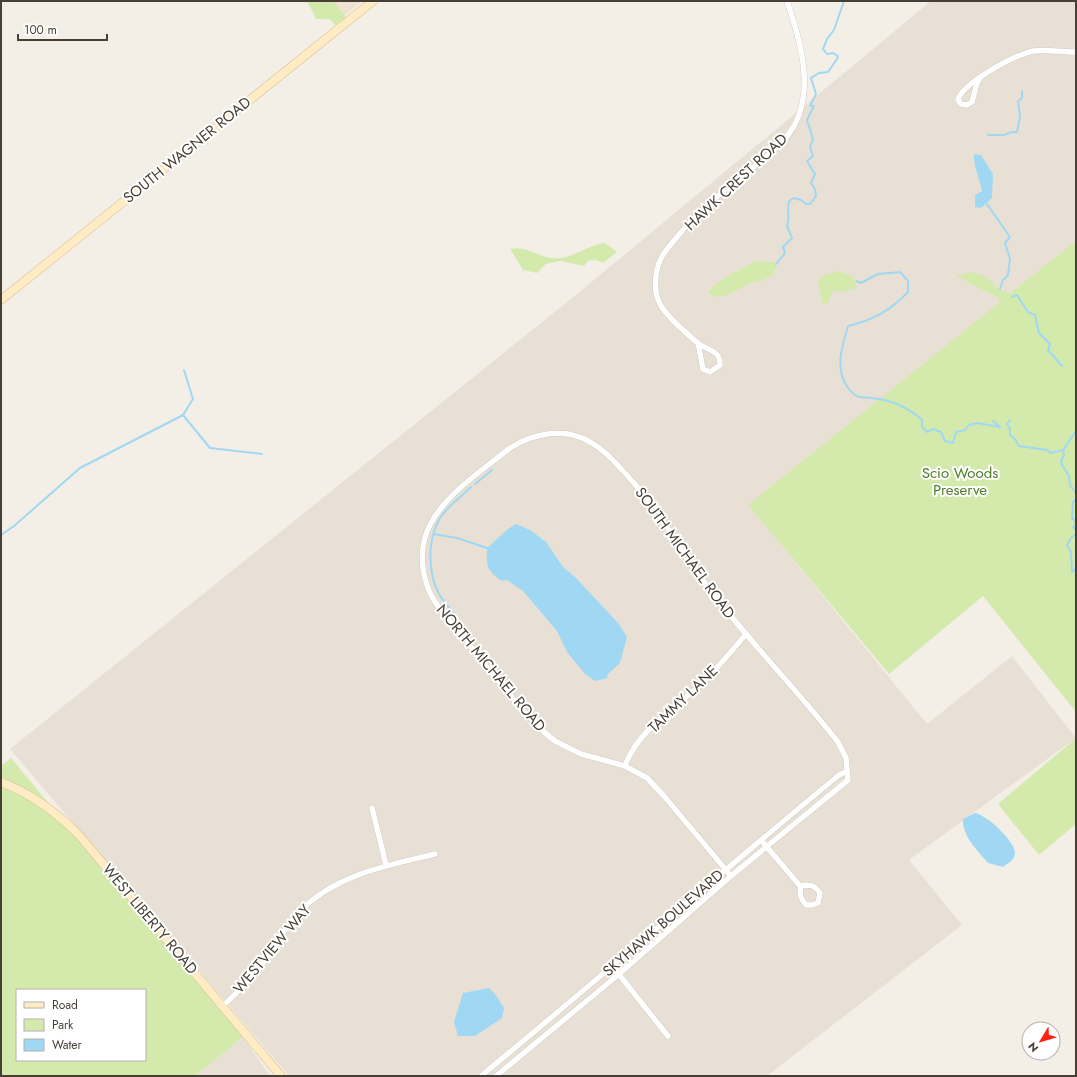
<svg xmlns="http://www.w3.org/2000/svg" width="1077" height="1077" font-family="Jost,sans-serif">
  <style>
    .residential { fill: #e8e0d4 }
    .education { fill: #eee3d0 }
    .green { fill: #d4eaad; fill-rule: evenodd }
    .water { fill: #a0d8f3 }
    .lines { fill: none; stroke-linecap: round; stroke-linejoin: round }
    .stream { stroke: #a0d8f3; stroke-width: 2 }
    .minor-casing { stroke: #c0b6a9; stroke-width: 6 }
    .secondary-casing { stroke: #d6bf94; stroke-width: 9 }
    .minor { stroke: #fff; stroke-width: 5.5 }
    .secondary { stroke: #ffecc5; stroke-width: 8 }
    .labels { text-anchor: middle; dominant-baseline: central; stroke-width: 4; stroke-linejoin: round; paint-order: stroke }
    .street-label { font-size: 15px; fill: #473f35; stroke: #fff }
    .park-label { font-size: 15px; fill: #4d7c26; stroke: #fff }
  </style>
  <rect width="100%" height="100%" fill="#f4efe6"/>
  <!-- residential -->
  <path class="residential" d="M931 1H1076V243L749 505 927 724 1012 656 1076 738 909 860 962 925 767 1076H289L10 749 577 294Z
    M243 1037 270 1076H195Z"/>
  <!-- education -->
  <path class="education" d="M330 1H362L343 17Z"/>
  <!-- green -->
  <path class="green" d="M307 1H333L346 17 335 25 330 19H316Z
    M1076 241V712L983 596 889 674 748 505 1000 302 998 298 956 276 971 272 987 277 997 288 1009 294Z
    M605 243 617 252 603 263 596 260 588 261 584 266 560 261 546 264 537 273 523 270 510 249C530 245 541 261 561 258 576 256 588 245 605 243Z
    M756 261 775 262 776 264 774 274 760 282H752L728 295 714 297 707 292 724 278Z
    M838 271C848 275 857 275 856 288L843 292 837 290 832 293 827 304 822 303 818 282 822 276Z
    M1076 738V824L1039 855 998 804Z
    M11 758 243 1037 195 1076H1V766ZM17 990H145V1060H17Z"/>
  <!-- water -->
  <path class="water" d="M974 154 981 155 993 174 992 198 981 208 975 207V195L982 191C980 179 973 165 974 154Z
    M516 524 530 530 546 542 563 567 576 578 619 624 627 637 620 663 608 674 607 678 595 681 585 674 567 652 557 631 523 591 507 580 502 581C487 571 486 566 487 548L508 529Z
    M975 813C987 815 1015 841 1015 853 1015 860 1008 863 1003 867L988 863C977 850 962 836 963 819Z
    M489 988 495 994 504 1008 502 1018 475 1036H458L454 1022 463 993Z"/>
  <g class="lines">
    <!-- stream -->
    <path class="stream" d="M988 135H1004L1012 132H1017L1020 116 1018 101 1022 98V91
      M987 204 1010 237 1005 243 1010 259 1008 275 1003 280 1000 289
      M776 264 785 253 783 247 792 238 787 226C790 220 787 209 789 201L794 198 801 200 806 204H810L816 196 815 189 811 183 815 174 807 161 813 156 810 147 813 139 807 120 814 106H810L816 94 811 78 819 73 828 72 837 59 838 56 833 53 827 54 823 49 827 39 834 30 844 1
      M857 281 861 283 878 274 900 272 908 281V292C890 311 873 320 848 326 842 348 834 368 848 388 851 392 855 396 860 397 864 398 868 397 872 398 891 400 908 407 922 420V427L927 432 933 429 941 432 945 441 953 443 956 432 965 430 969 425 977 423 1000 427 993 421
      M1012 297 1017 295 1028 312 1035 315 1039 333 1050 344 1048 350 1062 366
      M183 415 193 399 184 370
      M1010 420 1007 424 1010 429V435L1015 439 1019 446 1047 450 1050 453 1063 450 1076 431
      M1063 450 1064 456 1061 461 1062 465 1069 476 1070 485 1076 493
      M475 484 492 470
      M1076 499 1073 502 1072 518 1076 522
      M1076 525 1073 527 1076 530
      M434 534 457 538 487 548
      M1076 534 1071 538 1067 545 1071 552 1072 572 1076 568
      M1 535 14 526 80 468 183 415 210 448 262 454
      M454 614C450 608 443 601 439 594 428 574 427 541 439 520 446 507 461 497 471 487"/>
    <!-- minor casing -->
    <g class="minor-casing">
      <path id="minor" d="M981 77 977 83 972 102 967 105 961 104 958 100C962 83 1015 55 1033 51 1046 49 1062 52 1076 52
        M698 343 703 369 710 372 720 365C721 351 708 350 699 344 693 340 688 334 683 330 662 311 651 299 657 270 660 254 673 242 683 230 711 197 747 175 778 146 820 108 803 47 787 1
        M625 766C636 733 674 708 699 686 716 670 731 652 746 634
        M372 808 386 865
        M761 840 801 887
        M804 885C812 885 815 886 820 893L818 903 812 905H806C801 899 799 895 801 887Z
        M613 967 668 1036
        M223 1006C235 994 249 982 259 969 273 950 283 928 300 911 337 874 386 866 435 854
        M481 1076C601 977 719 874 839 775L847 771
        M496 1076 618 975 731 876 848 780 846 758 838 742C794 686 743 635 700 577 685 557 673 535 658 514 648 499 636 485 624 472 614 461 603 449 590 442 564 427 534 433 510 448 483 470 448 492 431 523 421 541 420 563 426 582 432 604 451 622 465 639 490 671 515 704 544 732L555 741 581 754 625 766 647 778 664 796 731 876"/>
    </g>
    <!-- secondary casing -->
    <g class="secondary-casing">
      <path id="secondary" d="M1 300 373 1
        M1 782C32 794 55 811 78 834L281 1076"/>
    </g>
    <!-- minor -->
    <use href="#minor" class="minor"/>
    <!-- secondary -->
    <use href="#secondary" class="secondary"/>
  </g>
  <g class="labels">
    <!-- street labels -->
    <g class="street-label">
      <text transform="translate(187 150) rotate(-39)">SOUTH WAGNER ROAD</text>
      <text transform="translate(736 182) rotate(-43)">HAWK CREST ROAD</text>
      <text transform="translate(685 553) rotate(54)">SOUTH MICHAEL ROAD</text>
      <text transform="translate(491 668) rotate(50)">NORTH MICHAEL ROAD</text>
      <text transform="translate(683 699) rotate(-44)">TAMMY LANE</text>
      <text transform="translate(150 919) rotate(50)">WEST LIBERTY ROAD</text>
      <text transform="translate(663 923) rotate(-41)">SKYHAWK BOULEVARD</text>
      <text transform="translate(272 949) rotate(-50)">WESTVIEW WAY</text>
    </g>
    <!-- park labels -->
    <g class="park-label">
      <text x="960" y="473">Scio Woods<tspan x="960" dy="17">Preserve</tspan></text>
    </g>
  </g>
  <!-- border -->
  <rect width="1077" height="1077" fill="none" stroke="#473f35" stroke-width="4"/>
  <!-- legend -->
  <rect x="16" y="989" width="130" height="72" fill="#ffffff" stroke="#b5b2ae"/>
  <rect x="24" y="1002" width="20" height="6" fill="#ffecc5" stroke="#b5b2ae"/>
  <text x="52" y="1009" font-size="12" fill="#473f35">Road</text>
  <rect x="24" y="1019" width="20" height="12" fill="#d4eaad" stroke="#b5b2ae"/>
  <text x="52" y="1029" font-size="12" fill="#473f35">Park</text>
  <rect x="24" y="1039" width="20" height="12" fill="#a0d8f3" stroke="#b5b2ae"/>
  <text x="52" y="1049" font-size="12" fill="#473f35">Water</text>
  <!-- north arrow -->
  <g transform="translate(1041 1041) rotate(232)"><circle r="19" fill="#ffffff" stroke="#b5b2ae"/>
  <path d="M0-3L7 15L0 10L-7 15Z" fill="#ff2212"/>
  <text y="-6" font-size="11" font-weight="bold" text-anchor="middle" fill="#473f35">N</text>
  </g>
  <!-- scale -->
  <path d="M18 34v6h89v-6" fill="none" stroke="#473f35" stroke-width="2"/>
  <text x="24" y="34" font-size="12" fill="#473f35" stroke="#ffffff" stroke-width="3" paint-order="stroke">100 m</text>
</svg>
